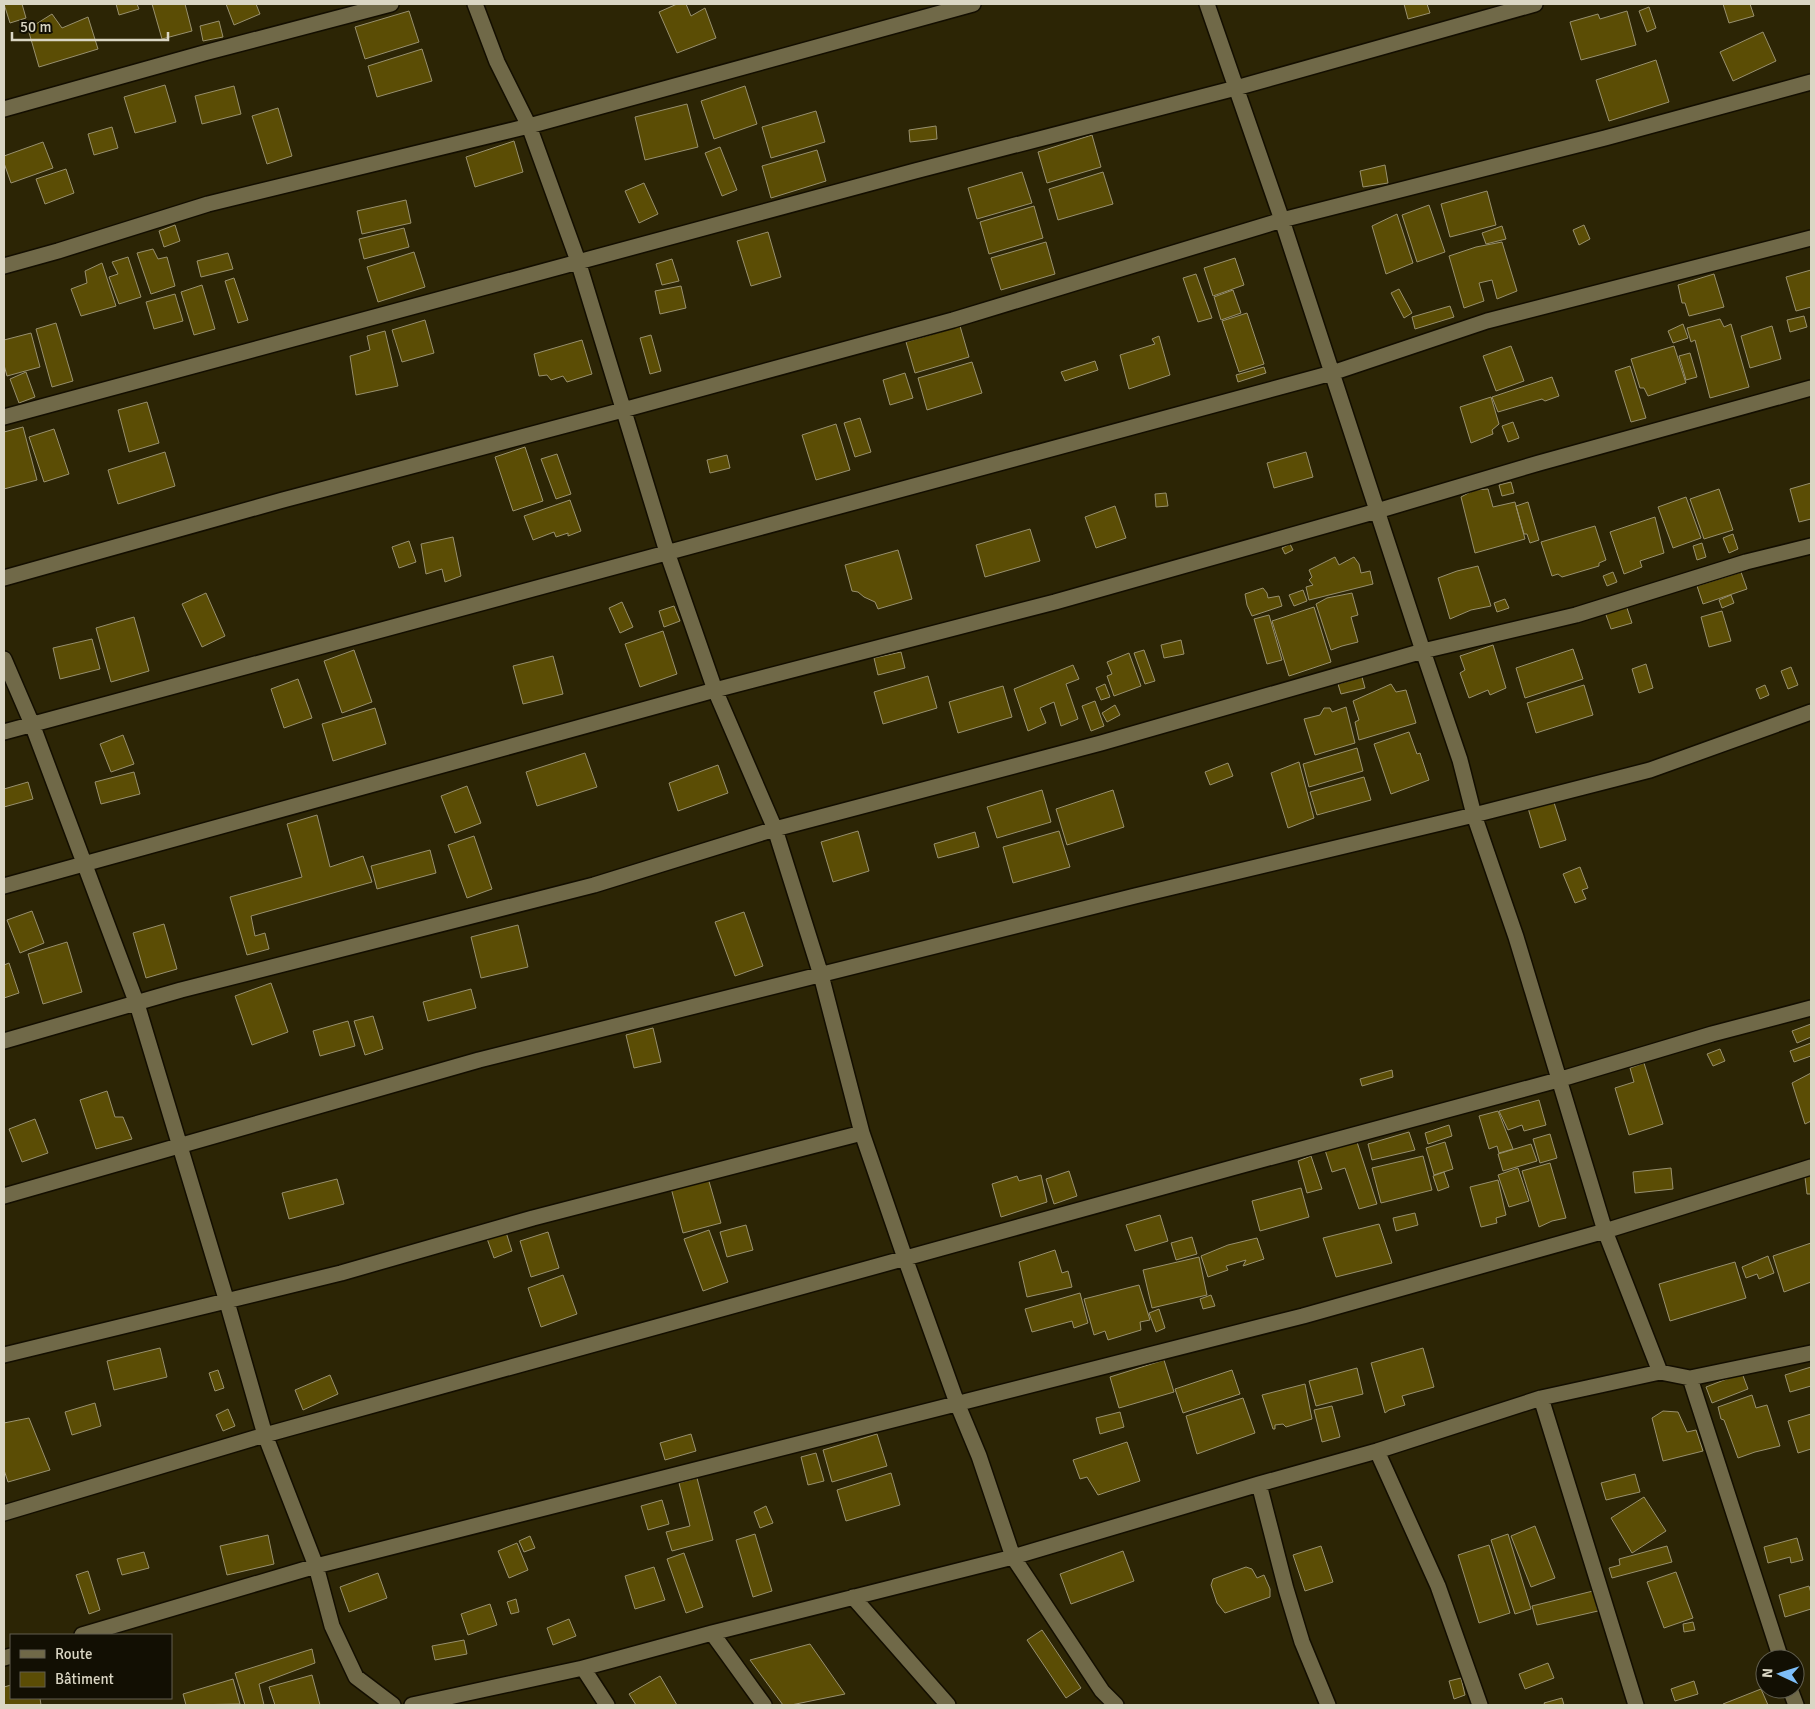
<svg xmlns="http://www.w3.org/2000/svg" width="1815" height="1709" font-family="Signika,sans-serif">
  <style>
    .building { fill: #5b4d05; stroke: #98906e }
    .lines { fill: none; stroke-linecap: round; stroke-linejoin: round }
    .street-casing { stroke: #130e00; stroke-width: 18 }
    .street { stroke: #706948; stroke-width: 15 }
  </style>
  <rect width="100%" height="100%" fill="#2c2505"/>
  <!-- building -->
  <path class="building" d="M4 4H22L26 18 10 23Z
    M116 4H137L139 9 119 15Z
    M152 4H185L192 31 162 39Z
    M226 4H256L260 14 234 25Z
    M677 4H686L691 16 705 8 716 38 677 53 659 12Z
    M1404 4H1427L1430 13 1408 19Z
    M1723 4H1750L1754 16 1729 23Z
    M1649 7 1656 28 1647 32 1639 11Z
    M409 11 419 42 365 59 355 27Z
    M1627 11 1636 45 1581 60 1570 22 1598 14 1600 19Z
    M52 14 62 28 88 17 98 49 39 67 28 29Z
    M219 21 223 37 203 41 200 26Z
    M1763 32 1776 61 1733 81 1720 52Z
    M422 49 432 81 377 97 368 66Z
    M1656 60 1669 102 1609 121 1596 80Z
    M165 85 176 122 135 133 124 97Z
    M234 86 241 114 202 124 195 96Z
    M745 86 757 124 714 139 701 101Z
    M687 104 698 147 645 160 635 117Z
    M278 108 292 156 267 164 252 116Z
    M816 111 825 142 771 158 762 127Z
    M936 126 937 139 910 142 909 130Z
    M112 127 118 148 94 155 88 134Z
    M1092 135 1101 167 1047 183 1038 152Z
    M514 141 523 172 475 187 466 157Z
    M43 142 53 168 11 183 4 163V156Z
    M720 147 737 190 722 196 705 153Z
    M817 150 826 181 771 198 762 166Z
    M1385 165 1388 183 1363 187 1360 171Z
    M66 169 74 193 45 204 36 179Z
    M1022 172 1032 203 977 219 968 188Z
    M1103 172 1113 204 1058 220 1049 189Z
    M644 183 658 214 639 223 625 191Z
    M1487 191 1496 225 1450 237 1441 204Z
    M406 200 411 223 362 234 357 211Z
    M1429 205 1445 252 1417 262 1402 215Z
    M1034 206 1043 238 989 254 980 222Z
    M1397 214 1413 263 1386 274 1372 226Z
    M175 225 180 241 164 247 159 231Z
    M1584 225 1590 239 1579 245 1573 230Z
    M1502 226 1506 239 1486 244 1482 233Z
    M404 228 409 247 364 259 359 239Z
    M768 232 781 277 751 286 737 241Z
    M1046 242 1055 274 1001 290 991 258Z
    M1502 242 1517 291 1497 299 1492 280 1479 283 1484 301 1464 308 1449 256 1476 247Z
    M153 249 158 259 167 257 175 286 151 294 137 253Z
    M414 252 425 287 378 302 367 267Z
    M228 253 233 269 201 277 197 261Z
    M128 257 141 297 119 304 109 277 118 274 112 262Z
    M1235 258 1244 285 1213 296 1204 268Z
    M672 259 679 281 662 285 656 264Z
    M102 263 116 306 81 316 71 289 87 283 85 271Z
    M1811 270V307L1796 311 1786 277Z
    M1196 274 1212 318 1198 322 1183 278Z
    M1714 274 1724 307 1689 316 1685 303H1682L1678 285Z
    M234 278 248 320 238 323 225 281Z
    M202 285 215 329 194 335 181 292Z
    M681 286 686 308 660 314 655 291Z
    M1399 289 1412 313 1404 318 1391 293Z
    M1233 290 1241 313 1221 320 1214 297Z
    M175 294 183 321 154 329 146 302Z
    M1450 306 1454 317 1415 329 1412 317Z
    M1247 313 1264 364 1239 372 1222 321Z
    M1804 316 1807 327 1790 332 1787 320Z
    M1720 319 1724 327 1731 324 1749 387 1710 398 1695 340 1691 342 1687 328Z
    M425 320 434 353 402 362 392 330Z
    M56 323 73 381 52 387 36 329Z
    M1683 324 1688 338 1673 343 1668 331Z
    M960 326 969 357 915 373 906 342Z
    M1772 326 1781 359 1750 368 1741 336Z
    M385 331 398 386 356 395 350 356 370 350 367 336Z
    M31 333 40 367 7 376 4 365V340Z
    M651 335 661 371 650 374 640 338Z
    M1159 336 1170 375 1129 389 1120 355 1155 344 1152 339Z
    M582 340 592 374 567 382 563 376 551 380 547 375 539 376 534 354Z
    M1511 346 1524 381 1496 391 1483 356Z
    M1674 346 1686 383 1648 396 1644 388H1640L1631 359Z
    M1690 353 1697 377 1686 380 1679 356Z
    M1095 361 1098 370 1065 381 1061 372Z
    M972 362 982 393 927 410 918 378Z
    M1630 366 1646 418 1631 422 1615 371Z
    M1264 367 1266 373 1238 382 1236 375Z
    M26 372 35 397 19 403 10 379Z
    M905 373 913 398 890 405 883 380Z
    M1552 377 1559 396 1545 401 1542 399 1498 412 1492 397Z
    M1491 397 1499 424 1492 430 1493 434 1471 443 1460 407Z
    M147 402 159 443 129 452 118 410Z
    M860 418 871 452 855 457 844 423Z
    M1513 422 1519 438 1508 442 1502 426Z
    M836 424 850 470 816 480 802 435Z
    M23 427 37 480 4 489V432Z
    M54 429 69 474 44 482 29 437Z
    M525 447 543 501 513 511 495 457Z
    M165 452 175 486 118 504 108 470Z
    M1306 452 1313 477 1274 488 1267 463Z
    M557 454 571 494 556 499 541 459Z
    M727 455 730 468 710 473 707 460Z
    M1511 482 1514 493 1502 496 1499 485Z
    M1811 483V519L1799 522 1790 489Z
    M1488 489 1493 507 1515 502 1525 539 1475 553 1461 497 1474 490Z
    M1719 489 1733 530 1704 539 1690 499Z
    M1166 493 1168 506 1156 507 1155 494Z
    M1686 497 1701 538 1673 548 1658 507Z
    M570 500 581 531 568 536V533L556 537 554 532 533 540 524 516Z
    M1528 502 1539 540 1530 543 1527 534H1524L1516 506Z
    M1115 506 1126 538 1096 548 1085 517Z
    M1655 517 1664 553 1640 561 1642 567 1624 574 1610 532Z
    M1595 526 1606 560 1599 563V566L1562 577 1558 574 1552 576 1541 542Z
    M1030 529 1040 561 985 577 976 545Z
    M1733 534 1738 549 1729 553 1723 538Z
    M453 537 461 576 445 582 442 569 426 574 421 544Z
    M409 541 416 562 399 568 392 547Z
    M1702 543 1706 557 1697 560 1693 546Z
    M1290 544 1293 550 1285 554 1282 548Z
    M898 550 912 599 878 609 875 602 864 597 858 592 852 591 845 565Z
    M1335 557 1339 565 1354 557 1359 564 1361 573 1370 571 1373 584 1309 600 1306 587 1313 585 1309 580 1312 577 1309 570Z
    M1478 566 1491 606 1471 610 1450 619 1438 578 1457 571Z
    M1613 572 1617 582 1607 586 1603 576Z
    M1741 572 1747 589 1703 604 1697 586Z
    M1263 588 1267 593 1268 598 1279 596 1282 606 1252 616 1247 605 1245 594Z
    M1303 590 1307 601 1294 606 1289 595Z
    M206 593 225 636 202 647 182 604Z
    M1352 593 1358 615 1351 617 1358 642 1342 646 1331 650 1316 604 1327 598Z
    M1731 595 1734 603 1722 608 1719 600Z
    M1505 599 1509 608 1497 612 1494 603Z
    M622 602 633 627 620 633 609 608Z
    M1626 605 1632 623 1611 629 1605 612Z
    M674 606 680 621 664 627 659 611Z
    M1314 607 1331 662 1289 676 1272 621Z
    M1722 611 1731 641 1709 647 1701 617Z
    M1269 615 1282 660 1267 664 1254 619Z
    M134 617 149 671 111 682 96 628Z
    M663 631 677 674 640 687 625 644Z
    M92 639 100 669 60 679 53 648Z
    M1181 640 1184 654 1164 658 1161 645Z
    M1493 645 1506 688 1490 695 1488 690 1469 698 1460 673 1465 670 1460 656Z
    M1573 649 1583 679 1525 698 1516 668Z
    M354 650 372 702 342 713 324 661Z
    M1144 650 1155 681 1145 684 1134 653Z
    M901 652 905 668 878 675 874 658Z
    M1129 653 1141 686 1114 696 1107 676 1112 674 1107 662Z
    M553 656 563 694 523 704 513 666Z
    M1646 664 1653 688 1639 693 1632 669Z
    M1073 665 1079 679 1066 684 1078 719 1061 726 1054 702 1040 708 1046 723 1028 731 1014 689Z
    M1791 667 1798 685 1788 689 1781 671Z
    M928 676 937 708 883 724 874 692Z
    M1362 677 1365 688 1341 694 1338 684Z
    M298 679 312 718 284 728 271 689Z
    M1105 684 1110 697 1101 700 1096 688Z
    M1391 684 1396 692 1406 690 1416 723 1359 740 1355 722 1359 720 1353 701Z
    M1584 685 1593 715 1536 733 1527 703Z
    M1765 685 1769 695 1760 699 1756 689Z
    M1003 686 1012 717 958 733 949 702Z
    M1095 701 1104 726 1091 731 1082 706Z
    M1115 705 1120 715 1107 722 1102 713Z
    M1346 707 1355 743 1315 755 1304 719 1320 715 1324 708H1330L1332 712Z
    M375 708 386 744 333 761 322 724Z
    M1409 732 1417 754 1420 753 1429 780 1391 794 1374 744Z
    M123 735 134 764 111 772 100 744Z
    M1357 748 1363 771 1309 787 1303 764Z
    M585 753 597 787 537 806 526 772Z
    M1299 762 1314 818 1288 828 1271 773Z
    M1228 763 1233 776 1210 785 1205 772Z
    M718 765 728 793 678 811 669 783Z
    M134 772 140 794 101 804 95 782Z
    M1364 777 1371 800 1317 815 1310 792Z
    M28 782 33 799 4 807V789Z
    M467 786 481 823 455 833 441 796Z
    M1042 790 1051 822 997 838 987 807Z
    M1113 790 1124 827 1067 845 1056 809Z
    M1550 790 1566 840 1540 848 1525 798Z
    M317 815 330 867 363 856 372 882 251 916 255 936 265 933 269 949 247 955 230 897 302 877 287 824Z
    M858 831 869 871 833 882 821 842Z
    M1059 831 1070 867 1013 883 1003 847Z
    M975 832 979 847 938 858 934 844Z
    M474 836 492 889 467 898 448 845Z
    M430 850 436 873 377 889 371 866Z
    M1580 867 1588 888 1582 890 1586 899 1575 903 1563 874Z
    M32 911 44 943 20 953 7 920Z
    M744 912 763 966 735 976 715 922Z
    M164 924 177 969 146 978 133 933Z
    M518 925 528 967 481 978 471 937Z
    M67 942 82 992 43 1004 28 954Z
    M9 963 19 993 4 998V965Z
    M271 983 288 1032 252 1045 235 996Z
    M471 989 476 1008 428 1021 423 1002Z
    M373 1016 383 1049 365 1055 354 1021Z
    M348 1021 355 1046 320 1056 313 1031Z
    M1811 1024V1037L1797 1043 1792 1031Z
    M653 1028 661 1062 634 1068 626 1035Z
    M1811 1043V1056L1794 1062 1790 1051Z
    M1720 1049 1725 1061 1713 1066 1707 1054Z
    M1644 1063 1663 1124 1629 1135 1615 1088 1634 1082 1630 1068Z
    M1392 1070 1393 1077 1362 1086 1360 1079Z
    M1811 1073V1121L1805 1124 1792 1083Z
    M107 1091 115 1117H123L132 1139 96 1149 80 1100Z
    M1539 1100 1546 1125 1524 1131 1522 1125 1508 1130 1499 1111Z
    M1498 1111 1513 1149 1499 1153 1497 1146 1489 1149 1479 1116Z
    M35 1119 48 1153 22 1162 9 1129Z
    M1449 1125 1452 1136 1428 1144 1425 1133Z
    M1409 1132 1415 1150 1372 1160 1368 1144Z
    M1550 1134 1557 1158 1540 1163 1533 1139Z
    M1357 1142 1377 1204 1359 1209 1345 1168 1332 1172 1325 1150Z
    M1445 1142 1453 1169 1434 1175 1426 1148Z
    M1531 1144 1537 1161 1503 1171 1498 1154Z
    M1311 1156 1322 1189 1307 1193 1298 1161Z
    M1423 1156 1432 1190 1381 1203 1372 1168Z
    M1550 1163 1566 1218 1552 1221 1539 1227 1522 1171Z
    M1518 1168 1529 1201 1509 1207 1498 1175Z
    M1671 1168 1673 1189 1635 1193 1633 1172Z
    M1811 1168V1194H1807L1804 1169Z
    M1069 1171 1077 1196 1054 1204 1046 1179Z
    M1444 1172 1449 1187 1438 1191 1433 1176Z
    M1041 1175 1047 1202 1001 1217 992 1184 1017 1176 1019 1181Z
    M708 1178 721 1223 683 1233 671 1188Z
    M337 1179 344 1204 289 1219 282 1193Z
    M1498 1180 1506 1215 1496 1218 1497 1223 1481 1227 1470 1187Z
    M1301 1188 1309 1217 1260 1231 1252 1201Z
    M1415 1213 1418 1225 1396 1231 1393 1218Z
    M1160 1215 1168 1241 1135 1251 1126 1225Z
    M1379 1224 1392 1263 1336 1277 1323 1238Z
    M746 1225 753 1250 727 1257 720 1232Z
    M504 1226 512 1251 494 1258 485 1233Z
    M709 1230 728 1282 703 1291 684 1239Z
    M548 1232 559 1268 531 1277 520 1241Z
    M1192 1237 1197 1254 1176 1260 1171 1243Z
    M1257 1238 1264 1259 1243 1266 1246 1260 1226 1266 1228 1270 1208 1277 1201 1256 1228 1245Z
    M1811 1243V1282L1784 1292 1773 1256Z
    M1055 1250 1062 1273 1068 1271 1072 1287 1027 1297 1019 1262Z
    M1768 1256 1774 1273 1759 1279 1757 1274 1746 1278 1742 1267Z
    M1199 1257 1207 1295 1152 1308 1143 1270Z
    M1735 1262 1746 1298 1670 1321 1659 1284Z
    M563 1275 577 1314 541 1327 528 1288Z
    M1139 1285 1150 1320 1140 1322 1141 1330 1108 1340 1105 1331 1094 1335 1084 1299Z
    M1080 1293 1088 1323 1074 1328 1072 1321 1032 1332 1025 1309Z
    M1211 1295 1215 1306 1203 1309 1200 1299Z
    M1159 1309 1165 1328 1156 1332 1149 1313Z
    M160 1348 167 1377 114 1390 107 1361Z
    M1423 1348 1434 1387 1402 1396 1405 1405 1389 1410 1385 1413 1371 1363Z
    M1164 1360 1174 1392 1119 1408 1110 1377Z
    M1811 1367V1386L1790 1392 1785 1375Z
    M1357 1368 1363 1394 1316 1406 1309 1381Z
    M218 1370 224 1388 215 1391 209 1373Z
    M1232 1370 1240 1394 1183 1413 1175 1389Z
    M1742 1373 1748 1389 1712 1403 1706 1387Z
    M330 1375 338 1394 303 1410 295 1390Z
    M1305 1384 1312 1419 1286 1427 1283 1424 1275 1425V1429H1273L1262 1395Z
    M1752 1395 1756 1408 1767 1405 1780 1446 1755 1452 1738 1458 1724 1420 1721 1419 1718 1407Z
    M1243 1398 1255 1433 1197 1454 1186 1416Z
    M95 1403 101 1426 72 1435 65 1412Z
    M1332 1406 1340 1437 1322 1442 1314 1410Z
    M228 1409 235 1426 223 1431 216 1415Z
    M1663 1411 1678 1412 1687 1432 1696 1430 1703 1451 1663 1461 1652 1418Z
    M1120 1412 1124 1427 1100 1434 1096 1418Z
    M1811 1414V1449L1798 1453 1788 1421Z
    M29 1418 50 1470 8 1482 4 1470V1423Z
    M691 1434 696 1451 665 1460 660 1443Z
    M877 1434 887 1466 832 1482 823 1450Z
    M1127 1442 1140 1481 1098 1495 1087 1477 1080 1479 1073 1460Z
    M816 1453 824 1481 808 1485 801 1457Z
    M891 1473 900 1505 846 1521 837 1490Z
    M1635 1474 1640 1492 1606 1500 1601 1483Z
    M697 1478 713 1540 672 1551 666 1532 690 1526 679 1483Z
    M1644 1497 1666 1531 1632 1553 1611 1518Z
    M662 1500 669 1524 648 1530 641 1506Z
    M766 1506 773 1523 760 1528 754 1512Z
    M1535 1526 1555 1578 1531 1587 1511 1536Z
    M755 1534 772 1591 753 1597 736 1540Z
    M1508 1534 1531 1609 1515 1614 1491 1540Z
    M268 1535 274 1564 227 1575 220 1546Z
    M530 1536 535 1548 524 1552 519 1541Z
    M1797 1538 1803 1560 1791 1563 1790 1557 1768 1563 1764 1547Z
    M517 1543 528 1570 509 1578 498 1551Z
    M1489 1545 1510 1613 1479 1623 1458 1555Z
    M1321 1546 1333 1582 1305 1591 1293 1555Z
    M1667 1546 1672 1562 1612 1578 1609 1568 1620 1565 1619 1559Z
    M1123 1551 1134 1581 1071 1604 1060 1574Z
    M144 1552 149 1568 122 1575 117 1559Z
    M684 1553 703 1607 686 1613 667 1559Z
    M654 1567 665 1600 635 1609 625 1576Z
    M1246 1567 1252 1569 1257 1578 1264 1575 1270 1589V1597L1225 1613 1217 1603 1211 1585 1213 1579Z
    M88 1571 100 1610 89 1614 76 1575Z
    M1676 1572 1693 1618 1664 1628 1647 1582Z
    M378 1573 387 1598 349 1612 340 1587Z
    M1809 1586 1811 1593V1609L1785 1617 1779 1595Z
    M1593 1591 1598 1611 1537 1625 1532 1606Z
    M516 1599 519 1612 511 1614 507 1602Z
    M490 1604 497 1625 468 1635 461 1614Z
    M569 1619 576 1636 553 1645 547 1628Z
    M1693 1622 1695 1630 1684 1632 1683 1624Z
    M1042 1630 1081 1688 1066 1698 1027 1640Z
    M464 1640 467 1654 435 1660 432 1646Z
    M810 1644 845 1694 791 1705H783L750 1660Z
    M312 1649 315 1663 259 1684 264 1705H245L235 1673Z
    M1548 1663 1554 1678 1525 1689 1519 1674Z
    M312 1675 320 1705H275L269 1687Z
    M660 1676 677 1705H636L629 1694Z
    M1461 1678 1465 1695 1454 1699 1449 1681Z
    M233 1679 240 1704 186 1705 183 1694Z
    M1694 1681 1698 1694 1675 1701 1671 1689Z
    M11 1685V1698H40L41 1705H4V1687Z
    M1761 1689 1768 1705H1724L1723 1704Z
    M1562 1698 1564 1705H1545L1544 1703Z"/>
  <g class="lines">
    <!-- street casing -->
    <g class="street-casing">
      <path id="street" d="M475 4 497 62 529 126 578 261 667 552 715 690 775 829 821 975 862 1133 905 1258 957 1403 979 1456 1013 1557 1102 1691 1116 1705
        M1207 4 1282 220 1423 651 1460 760 1474 815 1516 937 1605 1231 1660 1372
        M4 109 204 53 391 4
        M4 266 58 251 208 204 529 126 973 4
        M4 417 915 171 1236 88 1535 4
        M4 578 283 500 623 410 953 320 1282 220 1605 138 1811 82
        M4 659 32 724 137 1004 227 1302 265 1435 316 1566 332 1626 356 1677 393 1705
        M4 732 1332 373 1487 321 1811 238
        M4 886 715 690 1055 602 1377 511 1539 463 1811 388
        M4 1041 181 990 594 885 775 829 1101 743 1423 651 1576 615 1746 562 1811 546
        M4 1196 479 1060 1135 896 1474 815 1650 770 1811 712
        M4 1355 341 1273 533 1218 862 1133
        M1690 1378 1781 1659
        M1541 1398 1636 1705
        M1377 1451 1438 1586 1480 1705
        M1259 1484 1286 1589 1302 1642 1328 1705
        M4 1513 265 1435 1239 1166 1558 1080 1712 1034 1811 1008
        M853 1597 948 1705
        M712 1633 764 1705
        M82 1635 316 1566 1303 1316 1605 1231 1811 1167
        M4 1658 11 1656
        M583 1668 607 1705
        M1790 1689 1796 1705
        M412 1705 583 1668 712 1633 1013 1557 1259 1484 1377 1451 1541 1398 1660 1372 1690 1378 1811 1353"/>
    </g>
    <!-- street -->
    <use href="#street" class="street"/>
  </g>
  <!-- border -->
  <rect width="1815" height="1709" fill="none" stroke="#dad6c4" stroke-width="10"/>
  <!-- legend -->
  <rect x="10" y="1634" width="162" height="65" fill="#120f03" stroke="#625f50"/>
  <rect x="20" y="1650" width="25" height="8" fill="#706948" stroke="#625f50"/>
  <text x="55" y="1659" font-size="15" fill="#dad6c4">Route</text>
  <rect x="20" y="1672" width="25" height="15" fill="#5b4d05" stroke="#625f50"/>
  <text x="55" y="1684" font-size="15" fill="#dad6c4">Bâtiment</text>
  <!-- north arrow -->
  <g transform="translate(1780 1674) rotate(274)"><circle r="24" fill="#120f03" stroke="#625f50"/>
  <path d="M0-4L9 19L0 12L-9 19Z" fill="#7dbef9"/>
  <text y="-8" font-size="14" font-weight="bold" text-anchor="middle" fill="#dad6c4">N</text>
  </g>
  <!-- scale -->
  <path d="M12 32v8h156v-8" fill="none" stroke="#dad6c4" stroke-width="2.5"/>
  <text x="20" y="32" font-size="15" fill="#dad6c4" stroke="#120f03" stroke-width="4" paint-order="stroke">50 m</text>
</svg>
